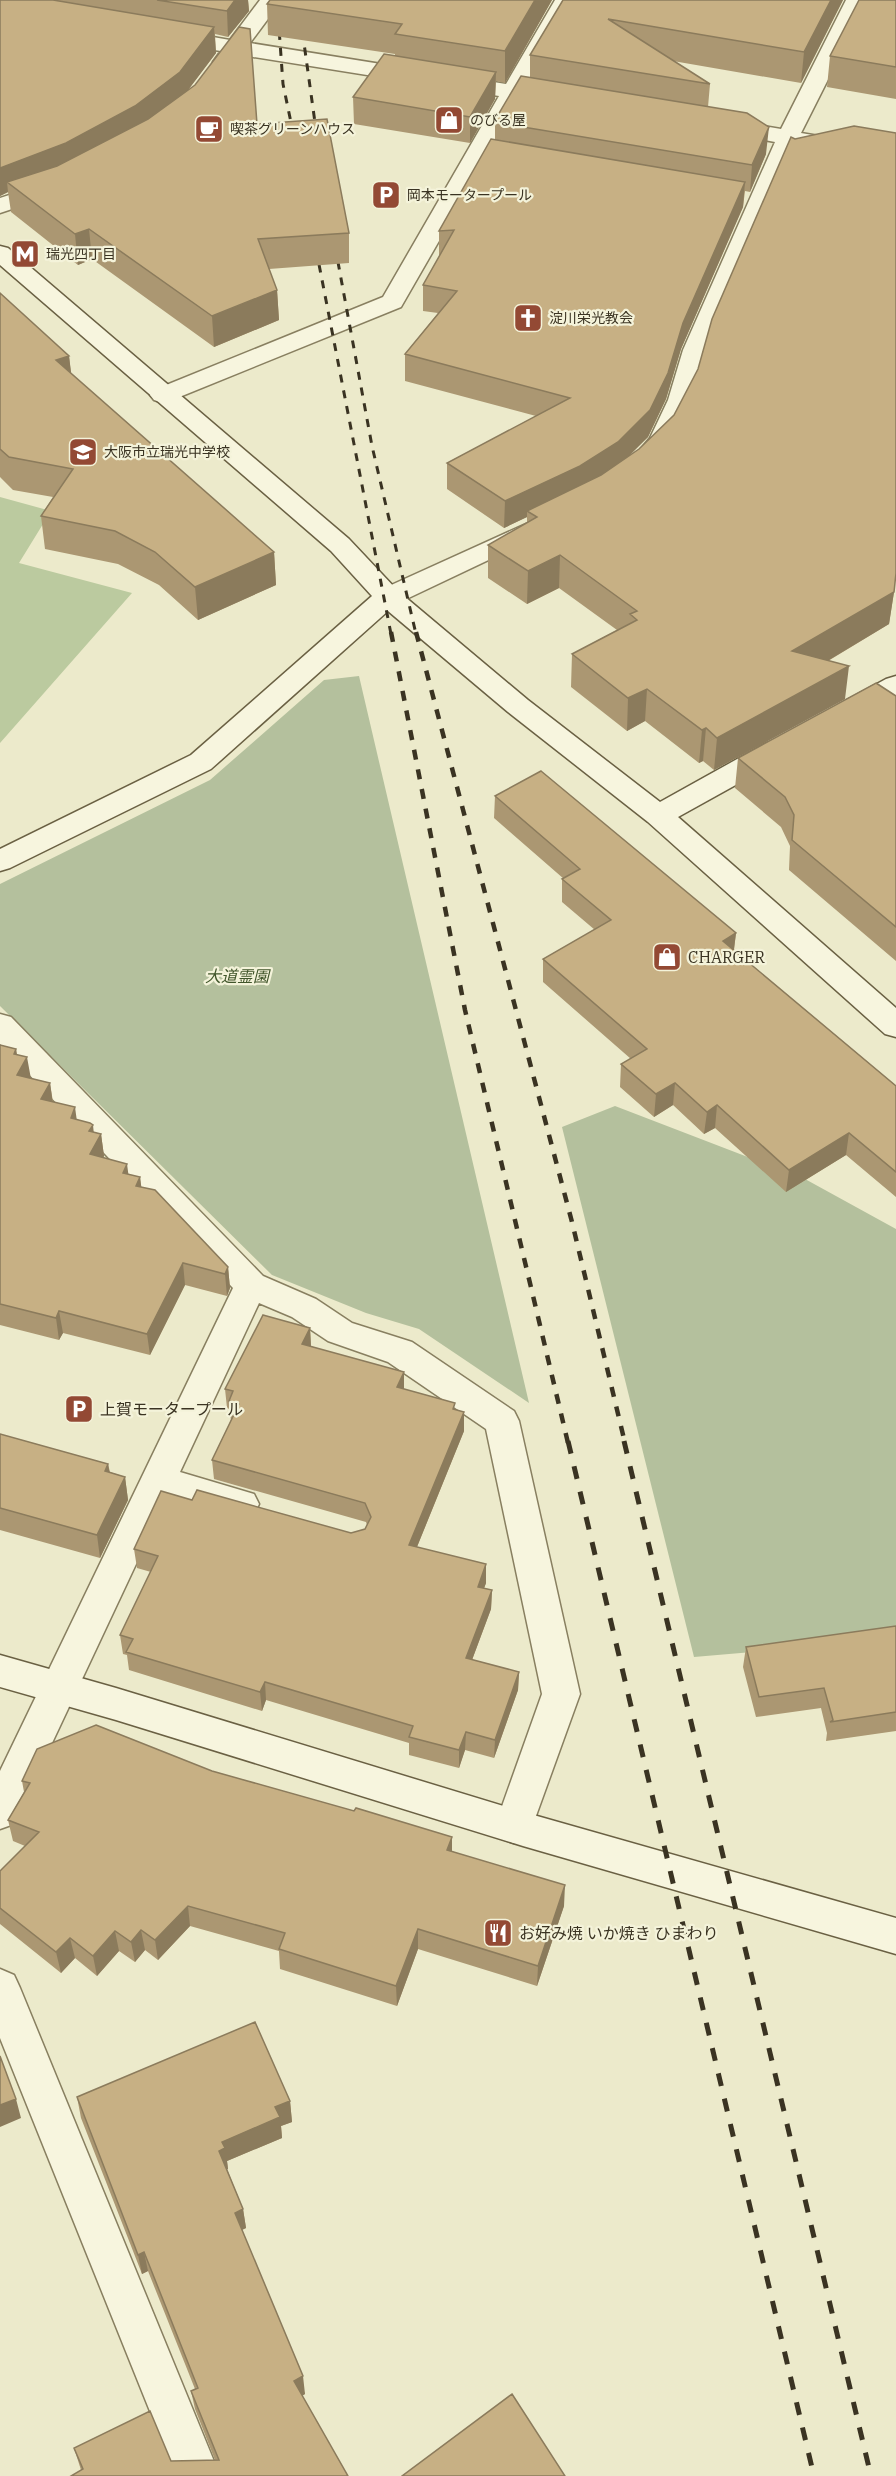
<svg xmlns="http://www.w3.org/2000/svg" width="896" height="2476" font-family="'IBM Plex Serif','Noto Sans JP',serif">
  <style>
    .green { fill: #bbca9f }
    .cemetery { fill: #b4c09d }
    .lines { fill: none; stroke-linecap: round; stroke-linejoin: round }
    .street-casing { stroke: #887f60; stroke-width: 3 }
    .secondary-casing { stroke: #6a6043; stroke-width: 3 }
    .street { fill: #f7f5de; fill-rule: evenodd }
    .secondary { fill: #f7f5de; fill-rule: evenodd }
    .rail-far2 { stroke: #3a3322; stroke-width: 3; stroke-dasharray: 8 8; stroke-linecap: butt }
    .rail-far1 { stroke: #3a3322; stroke-width: 4.5; stroke-dasharray: 10 10; stroke-linecap: butt }
    .rail { stroke: #3a3322; stroke-width: 5; stroke-dasharray: 13 13; stroke-linecap: butt }
    .wall { fill: #ab9772 }
    .shaded-wall { fill: #8b7b5c }
    .building { fill: #c7b084; stroke: #8b7b5c; stroke-width: 1.5 }
    .labels { text-anchor: middle; dominant-baseline: central; stroke-width: 4.5; stroke-linejoin: round; paint-order: stroke }
    .far-poi-label { font-size: 14px; fill: #3a3322; stroke: #f4f3da; text-anchor: start }
    .poi-label { font-size: 16px; fill: #3a3322; stroke: #f4f3da; text-anchor: start }
    .park-label { font-size: 16px; font-style: italic; fill: #40552a; stroke: #f4f3da }
  </style>
  <rect width="100%" height="100%" fill="#eceacb"/>
  <!-- green -->
  <path class="green" d="M0 497 51 511 19 563 132 593 0 743Z"/>
  <!-- cemetery -->
  <path class="cemetery" d="M359 676 529 1403 419 1329 366 1313 272 1275 0 1006V884L210 780 324 680Z
    M615 1106 805 1179 896 1229V1640L694 1657 562 1127Z"/>
  <g class="lines">
    <!-- street casing -->
    <g class="street-casing">
      <path id="street" d="M260 0H282L250 43 506 84 555 0H577L527 87 565 94 568 99 565 104 557 106 520 100 401 307 172 400 163 403 154 400 150 395 154 390 383 297 499 96 241 55C233 65 230 70 216 67L213 62 221 51 173 44 165 42 162 37 165 32 173 30 230 40Z
        M846 0H868L801 133 896 149V163L796 145C767 213 736 279 708 347 695 380 693 416 671 445 663 456 657 459 644 455L640 450 650 438 668 400 683 350 775 142 715 131 712 126 715 121 723 119 781 129Z
        M52 181 60 183 64 188 60 193 0 213V198Z
        M528 523 537 525 541 531 537 537 398 603 388 605 378 603 375 597 378 591Z
        M0 1014 11 1017 263 1276 316 1299 352 1323 412 1342 514 1411 519 1421 580 1694 528 1838 514 1843 500 1838 495 1826 542 1694 486 1429 388 1362 328 1341 292 1317 259 1303 180 1472 254 1494 259 1504 254 1514 241 1519 167 1498 14 1824 0 1829V1771L233 1288 0 1044Z
        M0 1969 14 1975 20 1988 220 2476H176L0 2038Z"/>
    </g>
    <!-- secondary casing -->
    <g class="secondary-casing">
      <path id="secondary" d="M0 246 8 248 349 539 398 591 528 700 660 802 766 743 776 741 786 743 790 750 786 757 678 817 896 1008V1037L885 1034 648 822 508 712 388 611 211 769 10 868 0 871V849L191 755 372 596 331 551 0 265Z
        M896 676V697C878 706 859 723 838 717L834 711 838 705 886 679Z
        M0 1655 116 1688 523 1812 896 1918V1954L523 1846 116 1720 0 1687Z"/>
    </g>
    <!-- street -->
    <use href="#street" class="street"/>
    <!-- secondary -->
    <use href="#secondary" class="secondary"/>
    <!-- rail-far2 -->
    <path class="rail-far2" d="M277 0 283 84 294 137
      M298 0 317 137
      M335 246 372 446 416 634
      M316 249 391 634"/>
    <!-- rail-far1 -->
    <path class="rail-far1" d="M391 632 465 1010 568 1443
      M416 632 572 1222 625 1443"/>
    <!-- rail -->
    <path class="rail" d="M568 1441 814 2476
      M624 1441 871 2476"/>
  </g>
  <!-- wall -->
  <path class="wall" d="M0 0H248L249 11 228 37 215 34 216 53 188 90 257 124 349 233V263L269 269 277 290 279 320 214 347 92 259 78 265 11 212 8 192 0 196Z
    M270 0H552L505 83 496 81 495 99 470 143 354 124 353 97 395 56V54L268 35 267 4Z
    M563 0H843L801 83 673 61 710 84 708 107 766 154 750 192 745 191 743 207 681 349 666 399 648 437 627 457 894 592 889 624 828 661 845 699 714 770 703 761 699 763 645 721 627 731 571 687 572 654 617 630 559 588 527 604 488 578V545L527 523V517L504 528 447 489V463L536 416 405 381V354L438 313 423 311V285L439 257V231L495 140V120L530 77V55Z
    M896 0V99L827 87 830 56Z
    M0 293 69 356 71 374 274 552 276 585 198 620 159 585 118 564 45 549 41 516 53 497 13 490 0 477Z
    M896 696V961L789 870 790 846 781 827 735 788 738 758Z
    M495 796 736 933 734 950 896 1086V1197L846 1155 786 1192 715 1128 704 1134 673 1105 654 1117 620 1087 621 1064 631 1059 543 982V959L595 930 562 902V879H564L494 818Z
    M0 1045 16 1049 17 1055 30 1078 50 1083 53 1102 93 1132 101 1134 104 1156 103 1158 129 1175 140 1177 141 1187 228 1267 230 1288 227 1296 185 1285 150 1355 63 1333 59 1340 0 1325Z
    M310 1328 311 1346 404 1389 455 1410 464 1412V1431L417 1547 486 1583 484 1588 492 1590 491 1609 472 1660 519 1672 518 1690 494 1758 465 1750 459 1768 409 1755V1743L266 1700 262 1711 129 1670 127 1655 123 1654 120 1635 151 1572 137 1568 134 1549 192 1500 351 1533 365 1529 367 1525 366 1522 214 1479 212 1460 231 1420 229 1409 227 1408 225 1389Z
    M0 1434 108 1464 110 1472 125 1477 128 1500 100 1558 0 1530Z
    M896 1626V1731L826 1741 827 1733 821 1708 756 1717 743 1667 746 1647Z
    M212 1771 354 1811 452 1837V1851L564 1906 537 1986 418 1949 397 2006 280 1969 279 1951 190 1926 158 1960 145 1950 135 1962 119 1951 97 1976 75 1958 61 1973 0 1924V1871L25 1846 13 1841 8 1820 24 1792 22 1781Z
    M77 2097 290 2101 292 2122 281 2126 282 2138 227 2161 228 2169H227L243 2209 246 2228 242 2230 305 2394 302 2396 348 2476 81 2470 74 2448 171 2461 215 2460 195 2409 191 2391 195 2389 148 2271 142 2274 81 2118Z"/>
  <!-- shaded-wall -->
  <path class="shaded-wall" d="M235 0H248L249 11 228 37 227 11Z
    M535 0H552L505 83V51Z
    M831 0H843L801 83 804 52Z
    M214 27 216 53 182 98 69 169 7 182 8 192 0 196V168Z
    M496 72 495 99 470 143V117Z
    M769 127 766 154 750 192 752 165Z
    M745 182 743 207 681 349 666 399 648 437 617 468 527 511V517L504 528 505 501 683 323Z
    M89 229 92 259 78 265 75 234Z
    M277 290 279 320 214 347 212 316Z
    M69 356 73 388 56 360Z
    M274 552 276 585 198 620 195 587Z
    M560 555 559 588 527 604 528 571Z
    M894 592 889 624 789 684 792 651Z
    M849 666 845 699 714 770 717 738Z
    M647 689 645 721 627 731 628 698Z
    M706 728 703 761 699 763 702 730Z
    M736 933 733 956 723 941Z
    M16 1049 19 1071 27 1057 31 1079 21 1097 14 1054Z
    M50 1083 53 1105 41 1099Z
    M675 1083 673 1105 654 1117 656 1094Z
    M717 1105 715 1128 704 1134 707 1112Z
    M75 1107 78 1129 71 1118Z
    M93 1125 95 1145 101 1134 104 1156 93 1176 90 1154 89 1131Z
    M849 1133 846 1155 786 1192 789 1170Z
    M127 1164 130 1186 123 1173Z
    M140 1177 143 1199 136 1186Z
    M183 1263 185 1285 150 1355 147 1334Z
    M228 1267 230 1288 227 1296 225 1274Z
    M59 1311 63 1333 59 1340 56 1318Z
    M310 1328 311 1347 302 1344Z
    M404 1372V1391L397 1387Z
    M464 1412V1431L410 1564 409 1545Z
    M108 1464 112 1487 105 1471Z
    M125 1477 128 1500 100 1558 97 1535Z
    M486 1564V1583L478 1605V1587Z
    M492 1590 491 1609 466 1676V1658Z
    M519 1672 518 1690 494 1758 495 1740Z
    M265 1682 266 1700 262 1711 260 1692Z
    M466 1732 465 1750 459 1768V1750Z
    M452 1837V1858L447 1850Z
    M565 1885 564 1906 537 1986 538 1966Z
    M188 1906 190 1926 158 1960 155 1940Z
    M418 1929V1949L397 2006 396 1986Z
    M141 1930 145 1950 135 1962 131 1942Z
    M115 1931 119 1951 97 1976 93 1956Z
    M70 1938 75 1958 61 1973 56 1952Z
    M16 2099 21 2118 0 2127V2105Z
    M290 2101 292 2122 281 2126 282 2138 227 2161 228 2169 222 2171 219 2151 222 2142 275 2107Z
    M243 2209 246 2228 237 2232 235 2213Z
    M144 2252 148 2271 142 2274 138 2255Z
    M303 2376 305 2394 296 2399 294 2381Z"/>
  <!-- building -->
  <path class="building" d="M0 0H53L214 27 180 72 135 106 66 143 0 168Z
    M157 0H235L227 11Z
    M270 0H535L505 51 395 34 402 24 267 4Z
    M563 0H831L804 52 608 19 710 84 530 55Z
    M859 0H896V67L830 56Z
    M239 27 250 29 257 124 327 119 349 233 258 239 277 290 212 316 89 229 75 234 7 182 57 166 148 119 195 85Z
    M384 54 496 72 470 117 353 97Z
    M521 76 747 113 769 127 752 165 499 123 500 121 495 120Z
    M854 126 896 133V573L894 592 792 651 849 666 717 738 706 728 702 730 647 689 628 698 572 654 637 620 630 614 637 611 560 555 528 571 488 545 537 517 527 511 601 475 639 449 674 415 698 369 712 319 791 137 795 139Z
    M491 139 745 182 683 323 668 373 650 410 618 442 580 466 505 501 447 463 570 398 405 354 457 291 423 285 454 230 439 231Z
    M0 293 69 356 56 360 274 552 195 587 155 552 115 531 41 516 73 469 9 457 0 449Z
    M876 683 896 696V927L792 840 794 815 785 797 738 758Z
    M541 771 736 933 723 941 896 1086V1172L849 1133 789 1170 717 1105 707 1112 675 1083 656 1094 621 1064 647 1049 543 959 611 920 562 879 580 869 495 796Z
    M0 1045 16 1049 14 1054 27 1057 17 1075 50 1083 41 1099 75 1107 71 1118 90 1123 93 1125 89 1131 101 1134 90 1154 127 1164 123 1173 140 1177 136 1186 155 1190 228 1267 225 1274 183 1263 147 1334 59 1311 56 1318 0 1304Z
    M263 1315 310 1328 302 1344 404 1372 397 1387 455 1403 453 1409 464 1412 409 1545 486 1564 478 1587 492 1590 466 1658 519 1672 495 1740 466 1732 459 1750 409 1737 413 1726 265 1682 260 1692 126 1652 133 1639 120 1635 158 1556 134 1549 161 1491 192 1500 197 1490 351 1533 365 1529 371 1517 365 1503 212 1460 239 1404 229 1401 233 1391 225 1389Z
    M0 1434 108 1464 105 1471 125 1477 97 1535 0 1508Z
    M896 1626V1712L830 1722 833 1720 824 1688 759 1697 746 1647Z
    M96 1725 212 1771 354 1811 356 1808 452 1837 447 1850 565 1885 538 1966 418 1929 396 1986 279 1949 285 1933 188 1906 155 1940 141 1930 131 1942 115 1931 93 1956 70 1938 56 1952 0 1908V1871L39 1832 8 1820 30 1783 22 1781 37 1749Z
    M255 2022 290 2101 275 2107 280 2117 222 2142 225 2148 219 2151 243 2209 235 2213 303 2376 294 2381 348 2476H71L83 2469 74 2448 150 2411 171 2461 219 2460 191 2391 198 2388 144 2252 138 2255 77 2097Z
    M0 2056 16 2099 0 2105Z
    M512 2394 565 2476H402Z"/>
  <!-- icons -->
  <defs>
    <g id="shop-square" transform="scale(1.5)"><rect x="-9" y="-9" width="18" height="18" rx="4" fill="#934934" stroke="#f4f3da"/><path d="M-5-2.5h2.3a2.7 3.5 0 0 1 5.4 0H5L5.5 6h-11ZM-1.5-2.5h3a1.5 2.3 0 0 0-3 0Z" fill="#fff"/></g>
    <g id="cafe-square" transform="scale(1.5)"><rect x="-9" y="-9" width="18" height="18" rx="4" fill="#934934" stroke="#f4f3da"/><path d="M-5.5-4.5H6V0H3Q3 3.5 0 3.5H-2.5Q-5.5 3.5-5.5 0ZM3-3.2v2h1.7v-2ZM-6 4.5H4V6H-6Z" fill="#fff"/></g>
    <g id="parking-square" transform="scale(1.5)"><rect x="-9" y="-9" width="18" height="18" rx="4" fill="#934934" stroke="#f4f3da"/><path d="M-3.5-5.5H1a3.5 3.5 0 0 1 0 7H-1V5.5H-3.5ZM-1-3.4V-.6H.8a1.4 1.4 0 0 0 0-2.8Z" fill="#fff"/></g>
    <g id="metro-square" transform="scale(1.5)"><rect x="-9" y="-9" width="18" height="18" rx="4" fill="#934934" stroke="#f4f3da"/><path d="M-5.5 5V-5H-3L0 0L3-5H5.5V5H3V-.5L0 4L-3-.5V5Z" fill="#fff"/></g>
    <g id="church-square" transform="scale(1.5)"><rect x="-9" y="-9" width="18" height="18" rx="4" fill="#934934" stroke="#f4f3da"/><path d="M-1.2-6h2.4v3.5h3.3v2.4h-3.3V6h-2.4V-.1h-3.3v-2.4h3.3Z" fill="#fff"/></g>
    <g id="school-square" transform="scale(1.5)"><rect x="-9" y="-9" width="18" height="18" rx="4" fill="#934934" stroke="#f4f3da"/><path d="M0-5L7-2L0 1L-7-2ZM-4 1L0 2.5L4 1V4Q0 6-4 4Z" fill="#fff"/></g>
    <g id="restaurant-square" transform="scale(1.5)"><rect x="-9" y="-9" width="18" height="18" rx="4" fill="#934934" stroke="#f4f3da"/><path d="M-5-6h1v4h1v-4h1v4h1v-4h1v5L-1.5 .5V6h-2V.5L-5-1ZM5-6V6H3V1.5H1.5Q1.5-4 5-6Z" fill="#fff"/></g>
  </defs>
  <g fill-rule="evenodd">
    <use href="#shop-square" x="449" y="120"/>
    <use href="#cafe-square" x="209" y="129"/>
    <use href="#parking-square" x="386" y="195"/>
    <use href="#metro-square" x="25" y="254"/>
    <use href="#church-square" x="528" y="318"/>
    <use href="#school-square" x="83" y="452"/>
    <use href="#shop-square" x="667" y="957"/>
    <use href="#parking-square" x="79" y="1409"/>
    <use href="#restaurant-square" x="498" y="1933"/>
  </g>
  <g class="labels">
    <!-- far-poi labels -->
    <g class="far-poi-label">
      <text x="470" y="120">のびる屋</text>
      <text x="230" y="129">喫茶グリーンハウス</text>
      <text x="407" y="195">岡本モータープール</text>
      <text x="46" y="254">瑞光四丁目</text>
      <text x="549" y="318">淀川栄光教会</text>
      <text x="104" y="452">大阪市立瑞光中学校</text>
    </g>
    <!-- poi labels -->
    <g class="poi-label">
      <text x="688" y="957">CHARGER</text>
      <text x="100" y="1409">上賀モータープール</text>
      <text x="519" y="1933">お好み焼 いか焼き ひまわり</text>
    </g>
    <!-- park labels -->
    <g class="park-label">
      <text x="237" y="976">大道霊園</text>
    </g>
  </g>
</svg>
